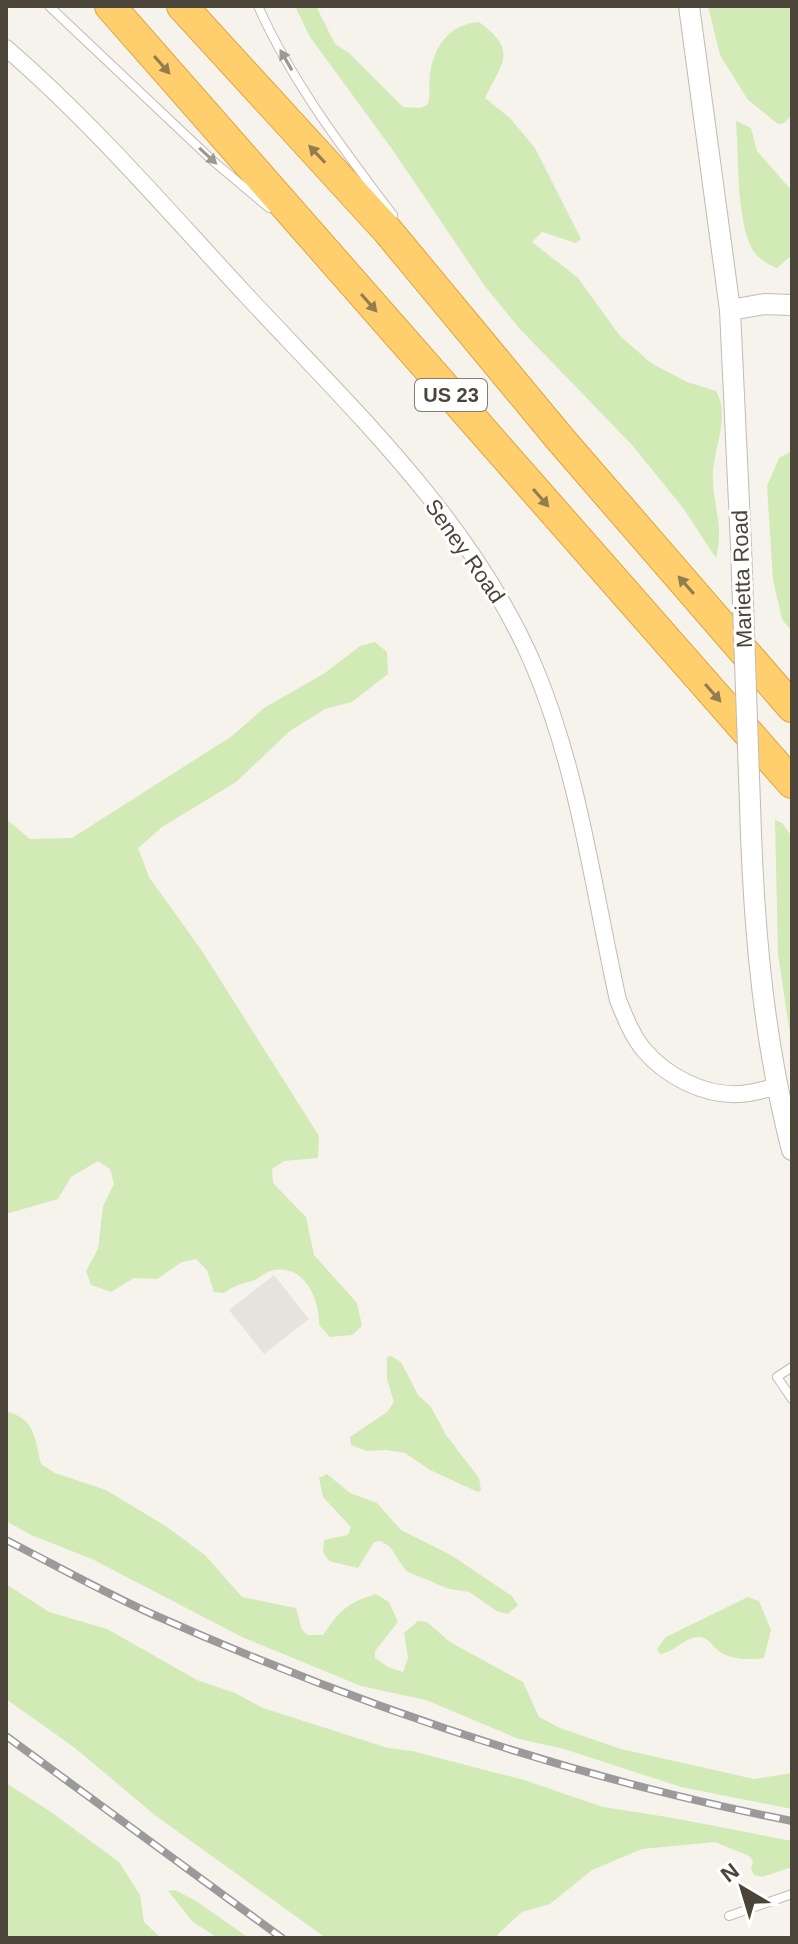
<svg xmlns="http://www.w3.org/2000/svg" width="798" height="1944" font-family="Helvetica,sans-serif">
  <style>
    .industrial { fill: #e6e2dd }
    .green { fill: #d2eab5 }
    .lines { fill: none; stroke-linecap: round; stroke-linejoin: round }
    .service-casing { stroke: #c2bbae; stroke-width: 10 }
    .minor-casing { stroke: #c2bbae; stroke-width: 18 }
    .tertiary-casing { stroke: #c2bbae; stroke-width: 22 }
    .motorway-casing { stroke: #e0a43c; stroke-width: 32 }
    .service { stroke: #fff; stroke-width: 8 }
    .minor { stroke: #fff; stroke-width: 16 }
    .tertiary { stroke: #fff; stroke-width: 20 }
    .motorway { stroke: #ffcf6e; stroke-width: 30 }
    .rail-casing { stroke: #9a9a9a; stroke-width: 8 }
    .rail { stroke: #fff; stroke-width: 5; stroke-dasharray: 15; stroke-linecap: butt }
    .tertiary-bridge-casing { stroke: #c2bbae; stroke-width: 22; stroke-linecap: butt }
    .tertiary-bridge { stroke: #fff; stroke-width: 20 }
    .oneway { fill: #9c9892 }
    .oneway2 { fill: #937c4e }
    .labels { text-anchor: middle; dominant-baseline: central; stroke-width: 6; stroke-linejoin: round; paint-order: stroke }
    .shield { fill: #fff; stroke: #817c74; stroke-width: 2 }
    .shield-label { font-size: 20px; font-weight: bold; fill: #4b4439 }
    .street-label { font-size: 22px; fill: #4b4439; stroke: #fff }
  </style>
  <rect width="100%" height="100%" fill="#f6f3ec"/>
  <!-- industrial -->
  <path class="industrial" d="M274 1275 309 1319 264 1354 229 1310Z"/>
  <!-- green -->
  <path class="green" d="M295 6H316L335 44 349 53 403 107 420 108 427 105C432 94 428 84 430 73 435 44 451 24 479 22 518 51 503 61 485 98L510 118 535 148 581 239 576 243 542 232 532 242 578 278 620 336 651 363 687 382 716 391C730 415 715 445 713 471 711 503 725 522 716 558L683 508 633 446 519 328 484 285 392 149 310 37Z
    M708 6H792V115L784 123 778 124 748 100 720 55Z
    M736 121 751 128 757 151 792 191V255L777 268C766 264 755 257 750 245 736 210 739 158 736 121Z
    M792 451V632L782 619 773 580 767 486 779 458Z
    M375 642 387 652 388 674 352 702 325 709 290 731 236 782 162 827 138 848 149 877 202 951 319 1136 318 1158 284 1161 272 1169 273 1183 306 1217 314 1255 357 1303 362 1326 352 1335 330 1337 319 1325C320 1301 306 1265 274 1270 266 1271 259 1279 252 1281 240 1284 234 1286 224 1293L214 1292 207 1270 196 1259 182 1262 157 1279 134 1278 111 1292 91 1285 86 1271 98 1249 103 1206 114 1184 110 1169 98 1161 71 1177 58 1199 6 1214V819L30 839 72 838 232 736 264 708 325 673 360 646Z
    M775 820 782 823 792 837V1047L778 954Z
    M391 1356 401 1362 418 1395 431 1407 446 1435 479 1478 481 1490 478 1492 430 1470 405 1453 386 1450 367 1451 351 1445 350 1437 387 1412 394 1402 387 1379V1357Z
    M6 1411C36 1420 34 1436 41 1464L55 1473 106 1490 167 1527 205 1555 242 1597 296 1608 302 1630 308 1635H323C340 1610 347 1603 376 1594L389 1602 398 1622 375 1651V1658L388 1667 403 1672 408 1658 404 1633 418 1621 427 1622 450 1642 523 1682 539 1717 560 1728 621 1749 754 1779 792 1773V1809L681 1787 564 1749 519 1739 426 1700 361 1686 242 1637 92 1559 31 1535 6 1521Z
    M327 1474 350 1493 377 1503 401 1530 451 1555 512 1596 518 1605 508 1614 497 1611 469 1592 449 1589 406 1571 390 1547 381 1541 374 1542 358 1568 329 1561 323 1552 324 1540 348 1535 351 1527 323 1497 319 1478Z
    M6 1584 49 1612 107 1629 197 1680 235 1693 263 1708 388 1748 412 1751 524 1780 603 1807 673 1818 792 1841V1867L762 1877 754 1875 751 1868 753 1861 749 1856 715 1842 642 1849 592 1870 550 1904 522 1912 498 1934 497 1938H326L156 1816 75 1748 6 1699Z
    M748 1597 759 1601 771 1630 764 1658C751 1660 732 1660 720 1652 713 1648 710 1638 700 1637 685 1636 674 1653 660 1654L657 1649 666 1637Z
    M6 1783 51 1812 119 1862 140 1895 144 1922 161 1938H6Z
    M175 1890 196 1901 249 1938H218L193 1922 168 1891Z"/>
  <g class="lines">
    <!-- service casing -->
    <g class="service-casing">
      <path id="service" d="M49 6 213 161 269 208
        M258 6C292 82 343 149 393 215
        M792 1367 777 1377 792 1399
        M729 1916 792 1894"/>
    </g>
    <!-- minor casing -->
    <g class="minor-casing">
      <path id="minor" d="M6 48C93 123 168 211 246 295 352 409 472 521 534 666 579 773 593 888 618 1000 625 1017 632 1036 644 1050 666 1076 704 1096 739 1094 751 1094 764 1089 776 1087"/>
    </g>
    <!-- tertiary casing -->
    <g class="tertiary-casing">
      <path id="tertiary" d="M689 6 730 310 741 546
        M730 310 764 304 792 305
        M751 834C755 942 765 1046 792 1150"/>
    </g>
    <!-- motorway casing -->
    <g class="motorway-casing">
      <path id="motorway" d="M110 6 792 783
        M182 6 387 230 561 440 792 707"/>
    </g>
    <!-- service -->
    <use href="#service" class="service"/>
    <!-- minor -->
    <use href="#minor" class="minor"/>
    <!-- tertiary -->
    <use href="#tertiary" class="tertiary"/>
    <!-- motorway -->
    <use href="#motorway" class="motorway"/>
    <!-- rail casing -->
    <g class="rail-casing">
      <path id="rail" d="M6 1540C55 1565 103 1592 152 1614 357 1705 572 1778 792 1821
        M6 1736 282 1938"/>
    </g>
    <!-- rail -->
    <use href="#rail" class="rail"/>
    <!-- tertiary-bridge casing -->
    <g class="tertiary-bridge-casing">
      <path id="tertiary-bridge" d="M741 546 751 834"/>
    </g>
    <!-- tertiary-bridge -->
    <use href="#tertiary-bridge" class="tertiary-bridge"/>
  </g>
  <!-- one-way arrows -->
  <defs><path id="oneway-solid" d="M-6-.8H1V-3.2L6.5 0L1 3.2V.8H-6Z" transform="scale(2)"/></defs>
  <g class="oneway">
    <use href="#oneway-solid" transform="translate(286 60) rotate(-120)"/>
    <use href="#oneway-solid" transform="translate(208 156) rotate(43)"/>
  </g>
  <g class="oneway2">
    <use href="#oneway-solid" transform="translate(162 65) rotate(49)"/>
    <use href="#oneway-solid" transform="translate(317 154) rotate(-133)"/>
    <use href="#oneway-solid" transform="translate(369 303) rotate(49)"/>
    <use href="#oneway-solid" transform="translate(541 498) rotate(49)"/>
    <use href="#oneway-solid" transform="translate(686 585) rotate(-131)"/>
    <use href="#oneway-solid" transform="translate(713 693) rotate(49)"/>
  </g>
  <g class="labels">
    <!-- shield labels -->
    <rect class="shield" x="415" y="379" width="72" height="32" rx="6"/>
    <g class="shield-label">
      <text x="451" y="395">US 23</text>
    </g>
    <!-- street labels -->
    <g class="street-label">
      <text transform="translate(465 551) rotate(55)">Seney Road</text>
      <text transform="translate(742 579) rotate(-92)">Marietta Road</text>
    </g>
  </g>
  <!-- border -->
  <rect width="798" height="1944" fill="none" stroke="#4b4439" stroke-width="16"/>
  <!-- north arrow -->
  <g transform="translate(742 1888) rotate(322)" stroke="#ffffff" stroke-width="6" paint-order="stroke">
  <path d="M0-6L14 30L0 20L-14 30Z" fill="#4b4439"/>
  <text y="-12" font-size="22" font-weight="bold" text-anchor="middle" fill="#4b4439">N</text>
  </g>
</svg>
